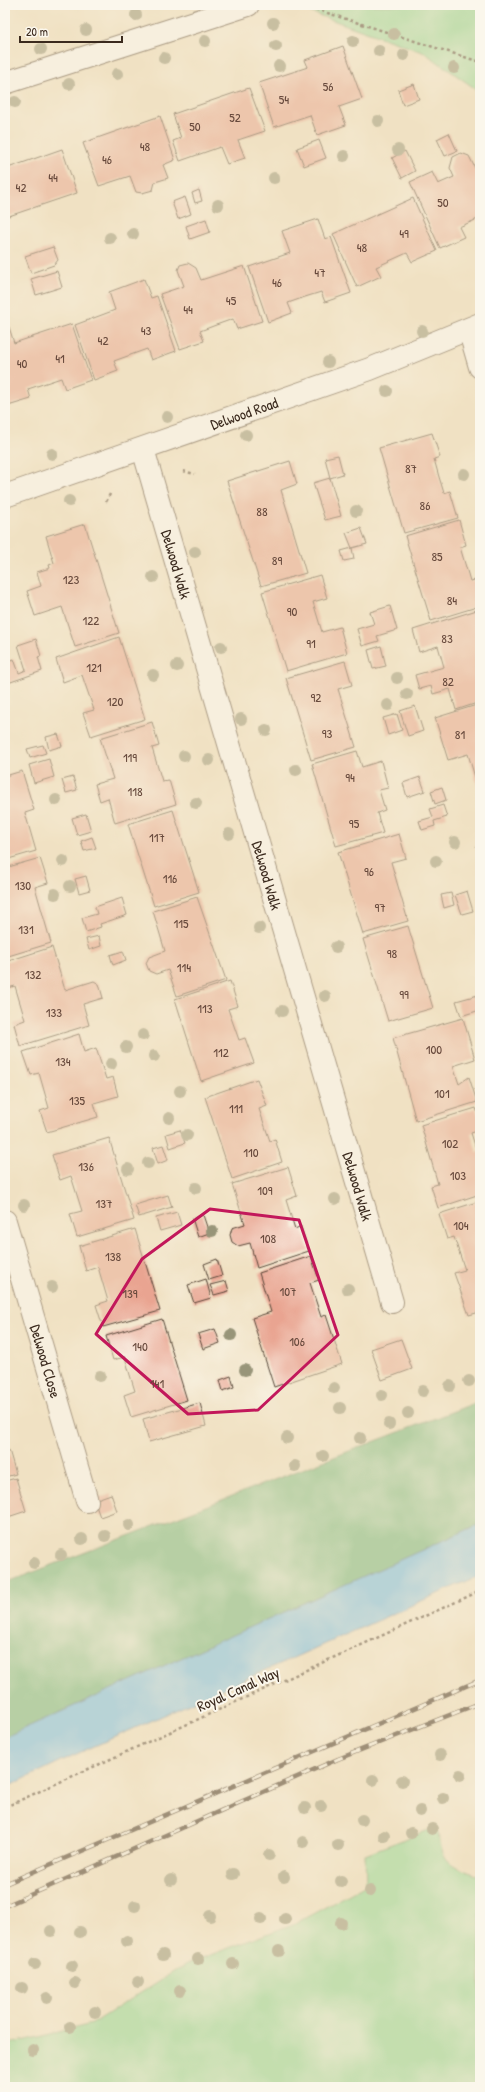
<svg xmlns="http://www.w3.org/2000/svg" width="485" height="2092" font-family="'Patrick Hand',sans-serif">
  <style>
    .green { fill: #8ed996; stroke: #64825a }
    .forest { fill: #72b97f; stroke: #56724e }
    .water { fill: #73c0ed; stroke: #577586 }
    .building { fill: #e9a491 }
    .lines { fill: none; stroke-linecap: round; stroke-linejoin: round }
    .minor-casing { stroke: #564537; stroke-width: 24 }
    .path { stroke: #564537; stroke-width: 2.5; stroke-dasharray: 3 3; stroke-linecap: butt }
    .minor { stroke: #fff; stroke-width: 22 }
    .rail-casing { stroke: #3b2a1e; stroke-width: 4.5 }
    .rail { stroke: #fbf7ec; stroke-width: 3; stroke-dasharray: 9; stroke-linecap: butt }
    .tree { fill: #989579 }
    .marked { fill: none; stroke: #c2185b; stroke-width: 3; stroke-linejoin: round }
    .labels { text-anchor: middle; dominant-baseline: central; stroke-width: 4; stroke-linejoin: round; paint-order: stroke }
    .number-label { font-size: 13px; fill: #66483b }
    .street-label { font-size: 15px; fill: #3b2a1e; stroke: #fbf7ec }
  </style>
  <rect width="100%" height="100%" fill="#fbf7ec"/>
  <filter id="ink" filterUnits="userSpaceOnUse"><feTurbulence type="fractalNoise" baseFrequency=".025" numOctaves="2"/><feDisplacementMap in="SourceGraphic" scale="8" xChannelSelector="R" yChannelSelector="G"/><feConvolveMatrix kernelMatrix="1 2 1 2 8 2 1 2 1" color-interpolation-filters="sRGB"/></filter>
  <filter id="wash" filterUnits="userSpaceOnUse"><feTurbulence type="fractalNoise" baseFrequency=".012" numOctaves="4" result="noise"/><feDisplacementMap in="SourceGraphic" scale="16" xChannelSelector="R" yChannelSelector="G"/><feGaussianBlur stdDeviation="0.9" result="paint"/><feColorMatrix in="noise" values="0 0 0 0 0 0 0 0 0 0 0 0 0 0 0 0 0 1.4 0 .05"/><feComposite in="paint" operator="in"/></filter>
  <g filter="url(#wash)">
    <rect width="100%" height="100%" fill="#f0e1c3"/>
    <!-- green -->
    <path class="green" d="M315 5H480V92L425 53 310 12Z
      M437 1827C442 1862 447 1865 480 1876V2087H5V2045L92 2024 186 1964 296 1923 366 1885 365 1854Z"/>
    <!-- forest -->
    <path class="forest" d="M480 1401V1524L5 1737V1583Z"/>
    <!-- water -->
    <path class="water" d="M480 1524V1575L72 1756 5 1788V1737Z"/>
    <g id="blocks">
      <!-- building -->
      <path class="building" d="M343 46 362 99 339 107 346 125 317 135 310 115 274 127 259 83 308 67 305 60Z
        M414 84 419 99 403 105 398 90Z
        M249 88 265 131 238 140 245 158 227 164 220 147 180 161 173 141 181 138 173 114Z
        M160 116 175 160 163 165 168 178 155 182 153 190 142 193 136 192 130 176 99 186 83 143Z
        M449 133 457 151 445 156 437 139Z
        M319 140 326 158 304 166 297 148Z
        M62 149 77 193 9 216 5 205V169Z
        M405 151 415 171 402 178 392 158Z
        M461 153 469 156 475 168 480 165V218L459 227 464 237 440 248 410 182 432 172 438 184 454 177 450 168 453 157Z
        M199 190 202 201 195 203 192 193Z
        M185 197 191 214 178 219 172 202Z
        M413 198 437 251 412 262 407 253 376 267 381 276 357 287 333 234Z
        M206 219 210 232 190 239 186 226Z
        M318 219 325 239 331 237 351 293 325 302 321 292 305 297 288 303 292 313 268 322 249 267 290 253 282 231Z
        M53 247 58 260 54 265 31 273 25 256Z
        M188 263 196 268 201 280 244 266 262 321 237 329 233 319 216 325 200 331 204 341 180 349 160 294 184 286 178 270 180 265Z
        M57 271 62 287 36 295 31 279Z
        M144 279 151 298 157 296 176 351 151 360 147 349 114 361 118 371 94 380 75 325 115 310 109 292Z
        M72 324 91 380 65 389 61 378 28 389 31 399 8 406 5 397V329L9 327 14 343Z
        M432 433 440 457 434 459 439 477 444 493 450 491 458 518 404 533 379 448Z
        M338 455 343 474 330 478 325 458Z
        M290 461 297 484 281 490 306 573 261 586 227 481Z
        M330 478 341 516 325 520 313 483Z
        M459 520 466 545 460 547 470 581 476 580 480 593V606L431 621 405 536Z
        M85 524 119 633 75 647 62 607 35 616 27 591 41 586 37 572 50 568 49 565 54 563 46 536Z
        M361 528 367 544 352 548 346 533Z
        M352 548 354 559 344 561 341 551Z
        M320 575 327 598 313 602 322 632 340 627 347 653 286 671 262 592Z
        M390 606 397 630 377 636 379 641 362 646 357 629 374 624 370 612Z
        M480 609V702L456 710 450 689 433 694 431 686 419 689 415 675 444 667 438 646 419 652 413 630Z
        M119 637 145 719 91 736 83 713 94 710 82 675 63 682 56 659Z
        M36 639 41 656 38 657 42 671 5 684V662L14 659 19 673 26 670 18 645Z
        M381 646 386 666 373 669 368 650Z
        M345 661 352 685 338 689 356 747 311 760 286 678Z
        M480 704V794L468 754 448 760 435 718Z
        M415 706 423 731 408 736 400 711Z
        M397 714 402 730 388 735 383 718Z
        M152 722 159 746 152 748 162 781 169 780 176 804 115 823 108 798 100 801 95 784 113 779 100 738Z
        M58 734 62 746 49 750 46 737Z
        M43 745 46 753 30 758 27 749Z
        M357 751 362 767 381 761 388 788 379 790 385 810 377 813 383 833 336 846 312 764Z
        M49 759 54 777 34 783 29 765Z
        M22 771 34 810 25 813 36 851 5 860V776Z
        M73 777 77 790 66 793 62 780Z
        M420 777 425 791 407 797 403 783Z
        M442 787 446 800 435 804 431 791Z
        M443 805 447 817 434 821 435 826 422 830 419 821 433 817 430 809Z
        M173 810 199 892 154 906 128 824Z
        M86 814 91 831 77 835 72 818Z
        M399 834 406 858 391 862 408 921 363 934 338 852Z
        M92 837 96 848 84 851 81 841Z
        M480 845V858L476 846Z
        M40 858 48 883 35 887 51 943 5 957V868Z
        M86 876 90 890 79 893 75 879Z
        M467 891 473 911 462 914 455 895Z
        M451 893 454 905 444 908 441 895Z
        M197 897 226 980 177 996 168 970 156 974 149 971 146 963 149 957 165 951 153 911Z
        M122 898 127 915 100 924 101 927 86 932 82 918 97 914 95 907Z
        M408 926 433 1008 388 1021 363 939Z
        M99 936 101 946 89 950 86 939Z
        M52 947 65 990 94 981 99 984 103 998 83 1004 89 1025 20 1046 14 1024 25 1020 15 986 5 989V962Z
        M123 951 126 960 113 965 110 955Z
        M230 981 238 1006 228 1009 239 1040 245 1038 254 1063 201 1081 175 999Z
        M478 995 480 1010 461 1016 456 1001Z
        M463 1018 475 1059 453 1066 459 1084 469 1077 477 1102 416 1121 393 1038Z
        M79 1034 84 1052 96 1048 106 1079 113 1077 118 1096 94 1103 98 1117 47 1132 40 1111 49 1108 39 1073 31 1075 23 1052Z
        M257 1079 267 1106 259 1109 270 1141 275 1139 282 1162 232 1179 205 1097Z
        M476 1108 480 1120V1130L471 1133 477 1152 480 1151V1194L438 1208 431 1186 438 1184 421 1125Z
        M180 1130 185 1143 170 1148 166 1134Z
        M109 1138 134 1220 77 1237 70 1214 82 1211 71 1176 60 1180 52 1155Z
        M163 1145 168 1160 158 1164 153 1148Z
        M288 1167 297 1196 286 1200 295 1229 301 1226 309 1251 257 1268 250 1243 238 1246 232 1242 230 1235 232 1228 245 1224 232 1184Z
        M168 1195 172 1207 139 1217 135 1205Z
        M480 1201V1312L469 1315 454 1273 465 1270 454 1237 447 1239 439 1214Z
        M177 1212 181 1225 160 1231 156 1218Z
        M203 1215 209 1233 198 1237 192 1218Z
        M135 1229 160 1311 103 1327 96 1305 108 1301 98 1267 86 1271 79 1246Z
        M311 1256 319 1280 310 1283 321 1317 326 1315 342 1364 274 1387 252 1318 271 1312 259 1273Z
        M217 1259 222 1276 209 1280 204 1264Z
        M206 1279 211 1298 194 1303 188 1285Z
        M226 1281 229 1291 214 1295 210 1285Z
        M162 1319 187 1400 131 1417 124 1395 135 1391 130 1375 125 1357 113 1360 106 1336Z
        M215 1329 220 1343 203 1349 198 1334Z
        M401 1339 412 1369 382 1380 371 1349Z
        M231 1376 234 1387 223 1391 220 1380Z
        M200 1403 206 1426 149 1442 143 1419Z
        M9 1450 16 1474 5 1477V1451Z
        M16 1478 26 1511 5 1518V1481Z
        M111 1494 117 1511 100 1517 94 1500Z"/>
    </g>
  </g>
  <g filter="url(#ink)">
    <use href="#blocks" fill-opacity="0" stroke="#564537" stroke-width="1"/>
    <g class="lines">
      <!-- minor casing -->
      <g class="minor-casing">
        <g id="minor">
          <path d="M5 83 248 5"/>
          <path d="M469 329 480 367"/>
          <path id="s1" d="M143 449 392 1302"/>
          <path id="s2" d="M5 496 370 369 480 324"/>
          <path id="s3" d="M5 1221 87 1501"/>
        </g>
      </g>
      <!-- path -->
      <path class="path" d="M311 5 318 10 480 62
        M183 471 195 474
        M106 502 111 492
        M5 1807 480 1591"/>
      <!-- minor -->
      <use href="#minor" class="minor"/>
      <!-- rail casing -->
      <g class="rail-casing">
        <path id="rail" d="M5 1884 480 1680
          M5 1906 338 1759 480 1703"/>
      </g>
      <!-- rail -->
      <use href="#rail" class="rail"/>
    </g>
    <!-- trees -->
    <g class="tree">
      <circle cx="136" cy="15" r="6"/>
      <circle cx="273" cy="23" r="6"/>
      <circle cx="86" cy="30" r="6"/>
      <circle cx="394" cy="34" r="6"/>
      <circle cx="205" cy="41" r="6"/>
      <circle cx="353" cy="41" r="6"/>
      <circle cx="276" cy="46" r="6"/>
      <circle cx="41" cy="49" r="6"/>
      <circle cx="379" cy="51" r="6"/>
      <circle cx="404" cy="55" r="6"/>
      <circle cx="164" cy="58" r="6"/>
      <circle cx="279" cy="66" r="6"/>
      <circle cx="454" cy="68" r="6"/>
      <circle cx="117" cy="74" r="6"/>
      <circle cx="69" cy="84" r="6"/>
      <circle cx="15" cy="102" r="6"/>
      <circle cx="378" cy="121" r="6"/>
      <circle cx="398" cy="150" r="6"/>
      <circle cx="344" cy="156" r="6"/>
      <circle cx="274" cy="178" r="6"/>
      <circle cx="218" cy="205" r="6"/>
      <circle cx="133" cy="234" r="6"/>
      <circle cx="110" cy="238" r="6"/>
      <circle cx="422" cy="331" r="6"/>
      <circle cx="328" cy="362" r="6"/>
      <circle cx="387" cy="391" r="6"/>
      <circle cx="167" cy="417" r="6"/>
      <circle cx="246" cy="435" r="6"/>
      <circle cx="52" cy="454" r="6"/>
      <circle cx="464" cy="474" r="6"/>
      <circle cx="69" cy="501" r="6"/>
      <circle cx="356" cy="511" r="6"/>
      <circle cx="195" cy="552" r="6"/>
      <circle cx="153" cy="577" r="6"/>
      <circle cx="221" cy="647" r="6"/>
      <circle cx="177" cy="666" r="6"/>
      <circle cx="153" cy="675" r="6"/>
      <circle cx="397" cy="678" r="6"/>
      <circle cx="407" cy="694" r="6"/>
      <circle cx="388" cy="705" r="6"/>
      <circle cx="241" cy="719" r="6"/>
      <circle cx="266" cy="730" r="6"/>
      <circle cx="184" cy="756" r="6"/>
      <circle cx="209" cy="760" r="6"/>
      <circle cx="296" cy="770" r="6"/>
      <circle cx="56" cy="800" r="6"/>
      <circle cx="196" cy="803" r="6"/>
      <circle cx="229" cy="834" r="6"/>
      <circle cx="455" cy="842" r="6"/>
      <circle cx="63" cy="861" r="6"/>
      <circle cx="436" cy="861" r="6"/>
      <circle cx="70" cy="886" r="6"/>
      <circle cx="55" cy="894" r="6"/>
      <circle cx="259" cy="928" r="6"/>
      <circle cx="336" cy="947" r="6"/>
      <circle cx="325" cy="996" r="6"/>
      <circle cx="282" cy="1011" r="6"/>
      <circle cx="143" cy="1035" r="6"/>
      <circle cx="126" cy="1047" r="6"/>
      <circle cx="154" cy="1056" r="6"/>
      <circle cx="111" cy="1064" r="6"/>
      <circle cx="180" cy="1091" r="6"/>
      <circle cx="169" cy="1118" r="6"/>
      <circle cx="187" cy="1135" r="6"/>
      <circle cx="148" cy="1163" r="6"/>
      <circle cx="128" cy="1169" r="6"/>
      <circle cx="196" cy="1188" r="6"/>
      <circle cx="335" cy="1199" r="6"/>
      <circle cx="24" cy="1205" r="6"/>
      <circle cx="212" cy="1231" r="6"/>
      <circle cx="52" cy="1287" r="6"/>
      <circle cx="348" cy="1289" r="6"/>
      <circle cx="231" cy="1335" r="6"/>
      <circle cx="245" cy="1370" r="6"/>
      <circle cx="100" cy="1376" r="6"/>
      <circle cx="469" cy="1381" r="6"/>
      <circle cx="450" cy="1386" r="6"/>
      <circle cx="334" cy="1388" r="6"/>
      <circle cx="423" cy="1391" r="6"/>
      <circle cx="382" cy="1395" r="6"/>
      <circle cx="340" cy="1408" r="6"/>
      <circle cx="408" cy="1413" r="6"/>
      <circle cx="389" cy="1424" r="6"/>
      <circle cx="287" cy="1438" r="6"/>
      <circle cx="360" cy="1438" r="6"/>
      <circle cx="323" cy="1456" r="6"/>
      <circle cx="295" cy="1466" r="6"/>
      <circle cx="129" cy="1525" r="6"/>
      <circle cx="105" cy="1536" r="6"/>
      <circle cx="82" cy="1539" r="6"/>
      <circle cx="61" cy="1555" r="6"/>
      <circle cx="34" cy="1563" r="6"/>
      <circle cx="440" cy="1755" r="6"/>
      <circle cx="460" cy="1775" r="6"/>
      <circle cx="373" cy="1780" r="6"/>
      <circle cx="402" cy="1781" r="6"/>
      <circle cx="443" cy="1798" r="6"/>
      <circle cx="321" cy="1806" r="6"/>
      <circle cx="305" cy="1808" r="6"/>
      <circle cx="420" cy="1811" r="6"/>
      <circle cx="362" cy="1820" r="6"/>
      <circle cx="432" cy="1829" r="6"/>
      <circle cx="411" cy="1833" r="6"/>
      <circle cx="384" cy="1836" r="6"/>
      <circle cx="303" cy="1842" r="6"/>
      <circle cx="338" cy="1845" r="6"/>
      <circle cx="269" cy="1855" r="6"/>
      <circle cx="233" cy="1874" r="6"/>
      <circle cx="284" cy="1877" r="6"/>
      <circle cx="171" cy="1880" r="6"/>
      <circle cx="341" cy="1881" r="6"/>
      <circle cx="370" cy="1891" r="6"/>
      <circle cx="135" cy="1906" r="6"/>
      <circle cx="210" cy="1916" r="6"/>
      <circle cx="261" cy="1919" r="6"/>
      <circle cx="285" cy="1919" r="6"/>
      <circle cx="341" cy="1923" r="6"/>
      <circle cx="51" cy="1931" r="6"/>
      <circle cx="80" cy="1932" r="6"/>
      <circle cx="127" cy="1941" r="6"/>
      <circle cx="279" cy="1951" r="6"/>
      <circle cx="163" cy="1955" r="6"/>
      <circle cx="198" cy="1959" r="6"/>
      <circle cx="35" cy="1964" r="6"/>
      <circle cx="233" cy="1964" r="6"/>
      <circle cx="72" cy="1966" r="6"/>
      <circle cx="138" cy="1982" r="6"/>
      <circle cx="75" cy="1983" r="6"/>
      <circle cx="22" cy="1988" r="6"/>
      <circle cx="180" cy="1991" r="6"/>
      <circle cx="47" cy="1998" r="6"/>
      <circle cx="95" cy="2012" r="6"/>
      <circle cx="70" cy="2027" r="6"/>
      <circle cx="33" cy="2050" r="6"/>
    </g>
  </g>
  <!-- marked area -->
  <path d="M0 0H485V2092H0ZM210 1209 299 1220 338 1335 258 1410 188 1414 96 1334 142 1259Z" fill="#f0e1c3" fill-opacity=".55" fill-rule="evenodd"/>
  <path class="marked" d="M210 1209 299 1220 338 1335 258 1410 188 1414 96 1334 142 1259Z"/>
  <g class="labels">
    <!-- number labels -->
    <g class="number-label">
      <text x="328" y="86">56</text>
      <text x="284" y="99">54</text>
      <text x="235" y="117">52</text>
      <text x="195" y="126">50</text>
      <text x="145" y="146">48</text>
      <text x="107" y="159">46</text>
      <text x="53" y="177">44</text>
      <text x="21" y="187">42</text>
      <text x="443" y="202">50</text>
      <text x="404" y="233">49</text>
      <text x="362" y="247">48</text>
      <text x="320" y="272">47</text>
      <text x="277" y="282">46</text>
      <text x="231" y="300">45</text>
      <text x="188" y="309">44</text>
      <text x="146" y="330">43</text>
      <text x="103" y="340">42</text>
      <text x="60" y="358">41</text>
      <text x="22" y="363">40</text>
      <text x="411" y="468">87</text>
      <text x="425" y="505">86</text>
      <text x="262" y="511">88</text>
      <text x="437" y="556">85</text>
      <text x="277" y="560">89</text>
      <text x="71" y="579">123</text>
      <text x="452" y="600">84</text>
      <text x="292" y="611">90</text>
      <text x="91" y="620">122</text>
      <text x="447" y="638">83</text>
      <text x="311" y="643">91</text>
      <text x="94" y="667">121</text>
      <text x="448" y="681">82</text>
      <text x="316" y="697">92</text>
      <text x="115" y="701">120</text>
      <text x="327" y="733">93</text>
      <text x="460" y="734">81</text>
      <text x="130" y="757">119</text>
      <text x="350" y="777">94</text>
      <text x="135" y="791">118</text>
      <text x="354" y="823">95</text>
      <text x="157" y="837">117</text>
      <text x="369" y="871">96</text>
      <text x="170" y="878">116</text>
      <text x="23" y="885">130</text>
      <text x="380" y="907">97</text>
      <text x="181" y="923">115</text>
      <text x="26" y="929">131</text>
      <text x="392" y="953">98</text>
      <text x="184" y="967">114</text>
      <text x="33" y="974">132</text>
      <text x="404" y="994">99</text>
      <text x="205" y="1008">113</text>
      <text x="54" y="1012">133</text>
      <text x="434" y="1049">100</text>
      <text x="221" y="1052">112</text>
      <text x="63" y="1061">134</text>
      <text x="442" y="1093">101</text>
      <text x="77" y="1100">135</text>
      <text x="236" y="1108">111</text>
      <text x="450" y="1143">102</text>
      <text x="251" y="1152">110</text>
      <text x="86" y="1166">136</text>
      <text x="458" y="1175">103</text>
      <text x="265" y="1190">109</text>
      <text x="104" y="1203">137</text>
      <text x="461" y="1225">104</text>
      <text x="268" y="1238">108</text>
      <text x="113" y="1256">138</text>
      <text x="288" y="1291">107</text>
      <text x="130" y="1293">139</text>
      <text x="297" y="1341">106</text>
      <text x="140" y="1346">140</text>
      <text x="157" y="1383">141</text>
    </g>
    <!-- street labels -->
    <g class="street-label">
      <text stroke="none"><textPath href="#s2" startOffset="253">Delwood Road</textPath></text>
      <text stroke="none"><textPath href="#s1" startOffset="120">Delwood Walk</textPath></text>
      <text stroke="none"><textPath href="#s1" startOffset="444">Delwood Walk</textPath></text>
      <text stroke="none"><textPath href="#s1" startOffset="768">Delwood Walk</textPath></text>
      <text stroke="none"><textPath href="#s3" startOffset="146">Delwood Close</textPath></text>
      <text transform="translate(238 1689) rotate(-24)">Royal Canal Way</text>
    </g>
  </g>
  <!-- margin -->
  <rect width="485" height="2092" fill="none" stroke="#fbf7ec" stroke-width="20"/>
  <!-- scale -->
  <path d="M20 36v6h102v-6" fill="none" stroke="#3b2a1e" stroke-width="2"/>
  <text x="26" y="36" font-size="12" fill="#3b2a1e" stroke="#fbf7ec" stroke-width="3" paint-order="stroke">20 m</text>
</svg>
